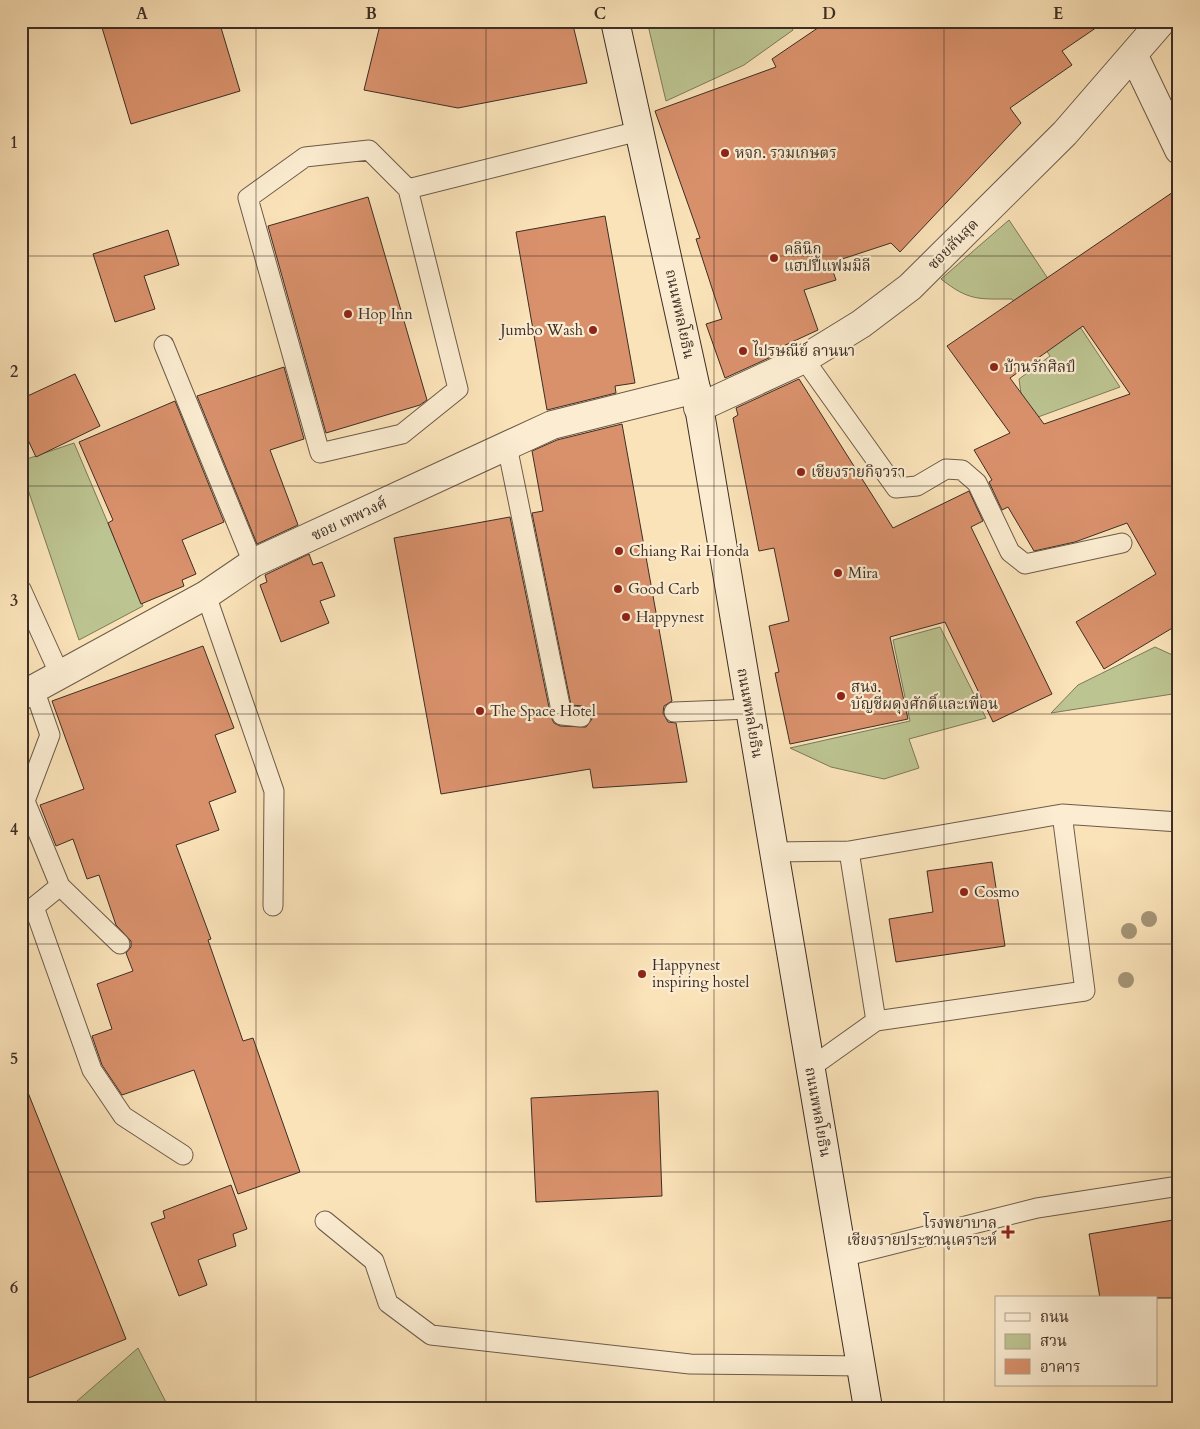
<svg xmlns="http://www.w3.org/2000/svg" width="1200" height="1429" font-family="Cardo,'Noto Serif Thai',serif">
  <style>
    .green { fill: #bcc491; stroke: #7c795b }
    .building { fill: #d9916c; stroke: #3c2e25; fill-rule: evenodd }
    .lines { fill: none; stroke-linecap: round; stroke-linejoin: round }
    .lane-casing { stroke: #6c5b4a; stroke-width: 21 }
    .street-casing { stroke: #6c5b4a; stroke-width: 30 }
    .secondary-casing { stroke: #3c2e25; stroke-width: 30 }
    .lane { stroke: #fcedd2; stroke-width: 19 }
    .street { stroke: #fcedd2; stroke-width: 28 }
    .secondary { stroke: #fcedd2; stroke-width: 28 }
    .tree { fill: #a49476 }
    .grid { fill: none; stroke: #3c2e25; stroke-width: 1; stroke-opacity: 0.55 }
    .poi-dot { fill: #8f2418; stroke: #fcedd2; stroke-width: 2 }
    .labels { text-anchor: middle; dominant-baseline: central; stroke-width: 4.5; stroke-linejoin: round; paint-order: stroke }
    .poi-label { font-size: 15px; fill: #3c2e25; stroke: #fcedd2; text-anchor: start }
    .street-label { font-size: 15px; fill: #3c2e25; stroke: #fcedd2 }
    .neatline { fill: none; stroke: #3c2e25; stroke-width: 2 }
    .grid-label { font-size: 16px; text-anchor: middle; font-weight: bold; fill: #3c2e25 }
  </style>
  <rect width="100%" height="100%" fill="#fbe3b9"/>
  <filter id="stains"><feTurbulence type="fractalNoise" baseFrequency=".004" numOctaves="4"/><feColorMatrix values="0 0 0 0 .2 0 0 0 0 .09 0 0 0 0 .02 0 0 0 .5 -.17"/></filter>
  <radialGradient id="worn" r=".72"><stop offset=".6" stop-color="#630" stop-opacity="0"/><stop offset="1" stop-color="#630" stop-opacity=".3"/></radialGradient>
  <!-- green -->
  <path class="green" d="M647 21H788L793 30 744 65 666 101Z
    M1009 220 1120 387 1008 428 995 413 1021 394 1019 379 1050 356 1012 299C978 299 969 301 941 279Z
    M74 443 143 606 79 640 21 469V461Z
    M940 627 986 718 909 739 919 768 884 779 831 767 790 748 910 721 893 640Z
    M1155 647 1179 658V693L1051 713 1078 685Z
    M138 1348 169 1408H69Z"/>
  <!-- building -->
  <path class="building" d="M100 21H219L240 91 131 124Z
    M381 21H572L587 83 458 108 364 90Z
    M828 21H1106L1062 51 1072 65 1010 108 1021 123 900 252 891 243 830 263 836 280 804 290 818 330 779 348 782 352 725 378 706 324 722 319 696 239 700 238 655 111 776 67 772 59Z
    M1179 188V624L1104 669 1076 622 1156 574 1127 523 1075 542 1034 551 1008 507 1002 510 989 482 992 480 974 450 1010 433 947 346ZM1083 326 1130 394 1044 424 1010 378Z
    M368 197 427 400 420 405 326 433 268 226Z
    M605 216 635 383 615 386 616 393 547 410 516 232Z
    M168 230 179 265 144 276 155 309 115 322 93 254Z
    M284 367 304 439 270 450 298 525 257 544 197 396Z
    M75 374 100 426 36 457 21 425V399Z
    M799 379 893 528 969 491 983 521 971 527 1052 694 993 722 945 622 890 637 908 719 790 744 775 673 779 672 769 626 789 621 774 548 759 551 733 418 738 415 736 408Z
    M175 401 224 522 182 540 196 574 182 580 184 586 141 604 108 523 113 520 79 442Z
    M622 424 672 701 664 706 663 713 668 722 676 723 687 782 593 788 590 769 441 794 394 538 510 517 551 717 554 723 560 726 586 727 592 719 591 712 583 706 571 705 532 513 543 511 532 451 557 440Z
    M309 554 313 565 322 562 335 596 320 601 329 623 281 642 260 585 267 582 265 575Z
    M203 646 234 728 215 735 236 792 209 802 219 830 176 845 211 939 208 940 243 1041 253 1038 300 1172 238 1194 194 1070 122 1095 102 1065 92 1036 112 1029 97 984 133 971 126 953 131 947V941L116 925 99 875 87 879 73 839 56 846 40 805 84 789 52 701Z
    M992 862 1005 946 896 962 889 919 933 912 927 871Z
    M23 1080 126 1339 21 1381V1081Z
    M658 1091 662 1196 536 1202 531 1098Z
    M231 1185 247 1229 233 1234 236 1246 198 1260 207 1285 179 1296 151 1223 165 1218 163 1211Z
    M1179 1219V1298H1100L1089 1234Z"/>
  <g class="lines">
    <!-- lane casing -->
    <g class="lane-casing">
      <path id="lane" d="M408 189 369 150 305 157 248 198 320 453 402 434 458 389 408 189 639 131
        M164 345 253 563
        M804 359 896 488 917 486 946 469 962 470 977 483 1010 552 1025 564 1122 543
        M507 446 562 715 581 717
        M21 589 60 675
        M206 595 274 791 273 906
        M34 689 50 735 25 801 60 886 120 944
        M674 712 750 709
        M1062 814 1179 822
        M849 851 876 1021
        M774 852 849 851 1062 814 1085 991 876 1021 810 1068
        M60 886 34 907 92 1070 123 1116 183 1155
        M325 1221 374 1261 388 1303 431 1335 690 1364 861 1366
        M842 1257 1037 1208 1179 1186"/>
    </g>
    <!-- street casing -->
    <g class="street-casing">
      <path id="street" d="M1134 56 1179 150
        M698 408 804 359 861 324 910 287 1065 133 1162 21
        M21 696 206 595 253 563 552 425 696 389"/>
    </g>
    <!-- secondary casing -->
    <g class="secondary-casing">
      <path id="secondary" d="M615 21 696 389 868 1408"/>
    </g>
    <!-- lane -->
    <use href="#lane" class="lane"/>
    <!-- street -->
    <use href="#street" class="street"/>
    <!-- secondary -->
    <use href="#secondary" class="secondary"/>
  </g>
  <!-- trees -->
  <g class="tree">
    <circle cx="1149" cy="919" r="8"/>
    <circle cx="1129" cy="931" r="8"/>
    <circle cx="1126" cy="980" r="8"/>
  </g>
  <!-- grid -->
  <path class="grid" d="M256 21V1408M486 21V1408M714 21V1408M944 21V1408M21 256H1179M21 486H1179M21 714H1179M21 944H1179M21 1172H1179"/>
  <!-- markers -->
  <g class="poi-dot">
    <circle cx="725" cy="153" r="5"/>
    <circle cx="774" cy="258" r="5"/>
    <circle cx="348" cy="314" r="5"/>
    <circle cx="593" cy="330" r="5"/>
    <circle cx="743" cy="351" r="5"/>
    <circle cx="994" cy="367" r="5"/>
    <circle cx="801" cy="472" r="5"/>
    <circle cx="619" cy="551" r="5"/>
    <circle cx="838" cy="573" r="5"/>
    <circle cx="618" cy="589" r="5"/>
    <circle cx="626" cy="617" r="5"/>
    <circle cx="841" cy="696" r="5"/>
    <circle cx="480" cy="711" r="5"/>
    <circle cx="964" cy="892" r="5"/>
    <circle cx="642" cy="974" r="5"/>
    <path d="M1005.5 1224.5h5v5h5v5h-5v5h-5v-5h-5v-5h5z"/>
  </g>
  <g class="labels">
    <!-- poi labels -->
    <g class="poi-label">
      <text x="735" y="153">หจก. รวมเกษตร</text>
      <text x="784" y="249">คลินิก<tspan x="784" dy="17">แฮปปี้แฟมมิลี</tspan></text>
      <text x="358" y="314">Hop Inn</text>
      <text x="583" y="330" text-anchor="end">Jumbo Wash</text>
      <text x="753" y="351">ไปรษณีย์ ลานนา</text>
      <text x="1004" y="367">บ้านรักศิลป์</text>
      <text x="811" y="472">เชียงรายกิจวรา</text>
      <text x="629" y="551">Chiang Rai Honda</text>
      <text x="848" y="573">Mira</text>
      <text x="628" y="589">Good Carb</text>
      <text x="636" y="617">Happynest</text>
      <text x="851" y="687">สนง.<tspan x="851" dy="17">บัญชีผดุงศักดิ์และเพื่อน</tspan></text>
      <text x="490" y="711">The Space Hotel</text>
      <text x="974" y="892">Cosmo</text>
      <text x="652" y="965">Happynest<tspan x="652" dy="17">inspiring hostel</tspan></text>
      <text x="997" y="1223" text-anchor="end">โรงพยาบาล<tspan x="997" dy="17">เชียงรายประชานุเคราะห์</tspan></text>
    </g>
    <!-- street labels -->
    <g class="street-label">
      <text transform="translate(953 244) rotate(-45)">ซอยสันสุด</text>
      <text transform="translate(680 314) rotate(78)">ถนนพหลโยธิน</text>
      <text transform="translate(349 519) rotate(-25)">ซอย เทพวงศ์</text>
      <text transform="translate(750 713) rotate(80)">ถนนพหลโยธิน</text>
      <text transform="translate(818 1112) rotate(80)">ถนนพหลโยธิน</text>
    </g>
  </g>
  <!-- margin -->
  <rect width="1200" height="1429" fill="none" stroke="#fbe3b9" stroke-width="55"/>
  <!-- legend -->
  <rect x="995" y="1296" width="162" height="90" fill="#fcedd2" stroke="#afa18d"/>
  <rect x="1005" y="1313" width="25" height="8" fill="#fcedd2" stroke="#afa18d"/>
  <text x="1040" y="1322" font-size="15" fill="#3c2e25">ถนน</text>
  <rect x="1005" y="1334" width="25" height="15" fill="#bcc491" stroke="#afa18d"/>
  <text x="1040" y="1346" font-size="15" fill="#3c2e25">สวน</text>
  <rect x="1005" y="1359" width="25" height="15" fill="#d9916c" stroke="#afa18d"/>
  <text x="1040" y="1372" font-size="15" fill="#3c2e25">อาคาร</text>
  <rect x="28" y="28" width="1144" height="1374" class="neatline"/>
  <g class="grid-label">
    <text x="142" y="19">A</text>
    <text x="371" y="19">B</text>
    <text x="600" y="19">C</text>
    <text x="829" y="19">D</text>
    <text x="1058" y="19">E</text>
    <text x="14" y="148">1</text>
    <text x="14" y="377">2</text>
    <text x="14" y="606">3</text>
    <text x="14" y="835">4</text>
    <text x="14" y="1064">5</text>
    <text x="14" y="1293">6</text>
  </g>
  <rect width="100%" height="100%" filter="url(#stains)"/>
  <rect width="100%" height="100%" fill="url(#worn)"/>
</svg>
